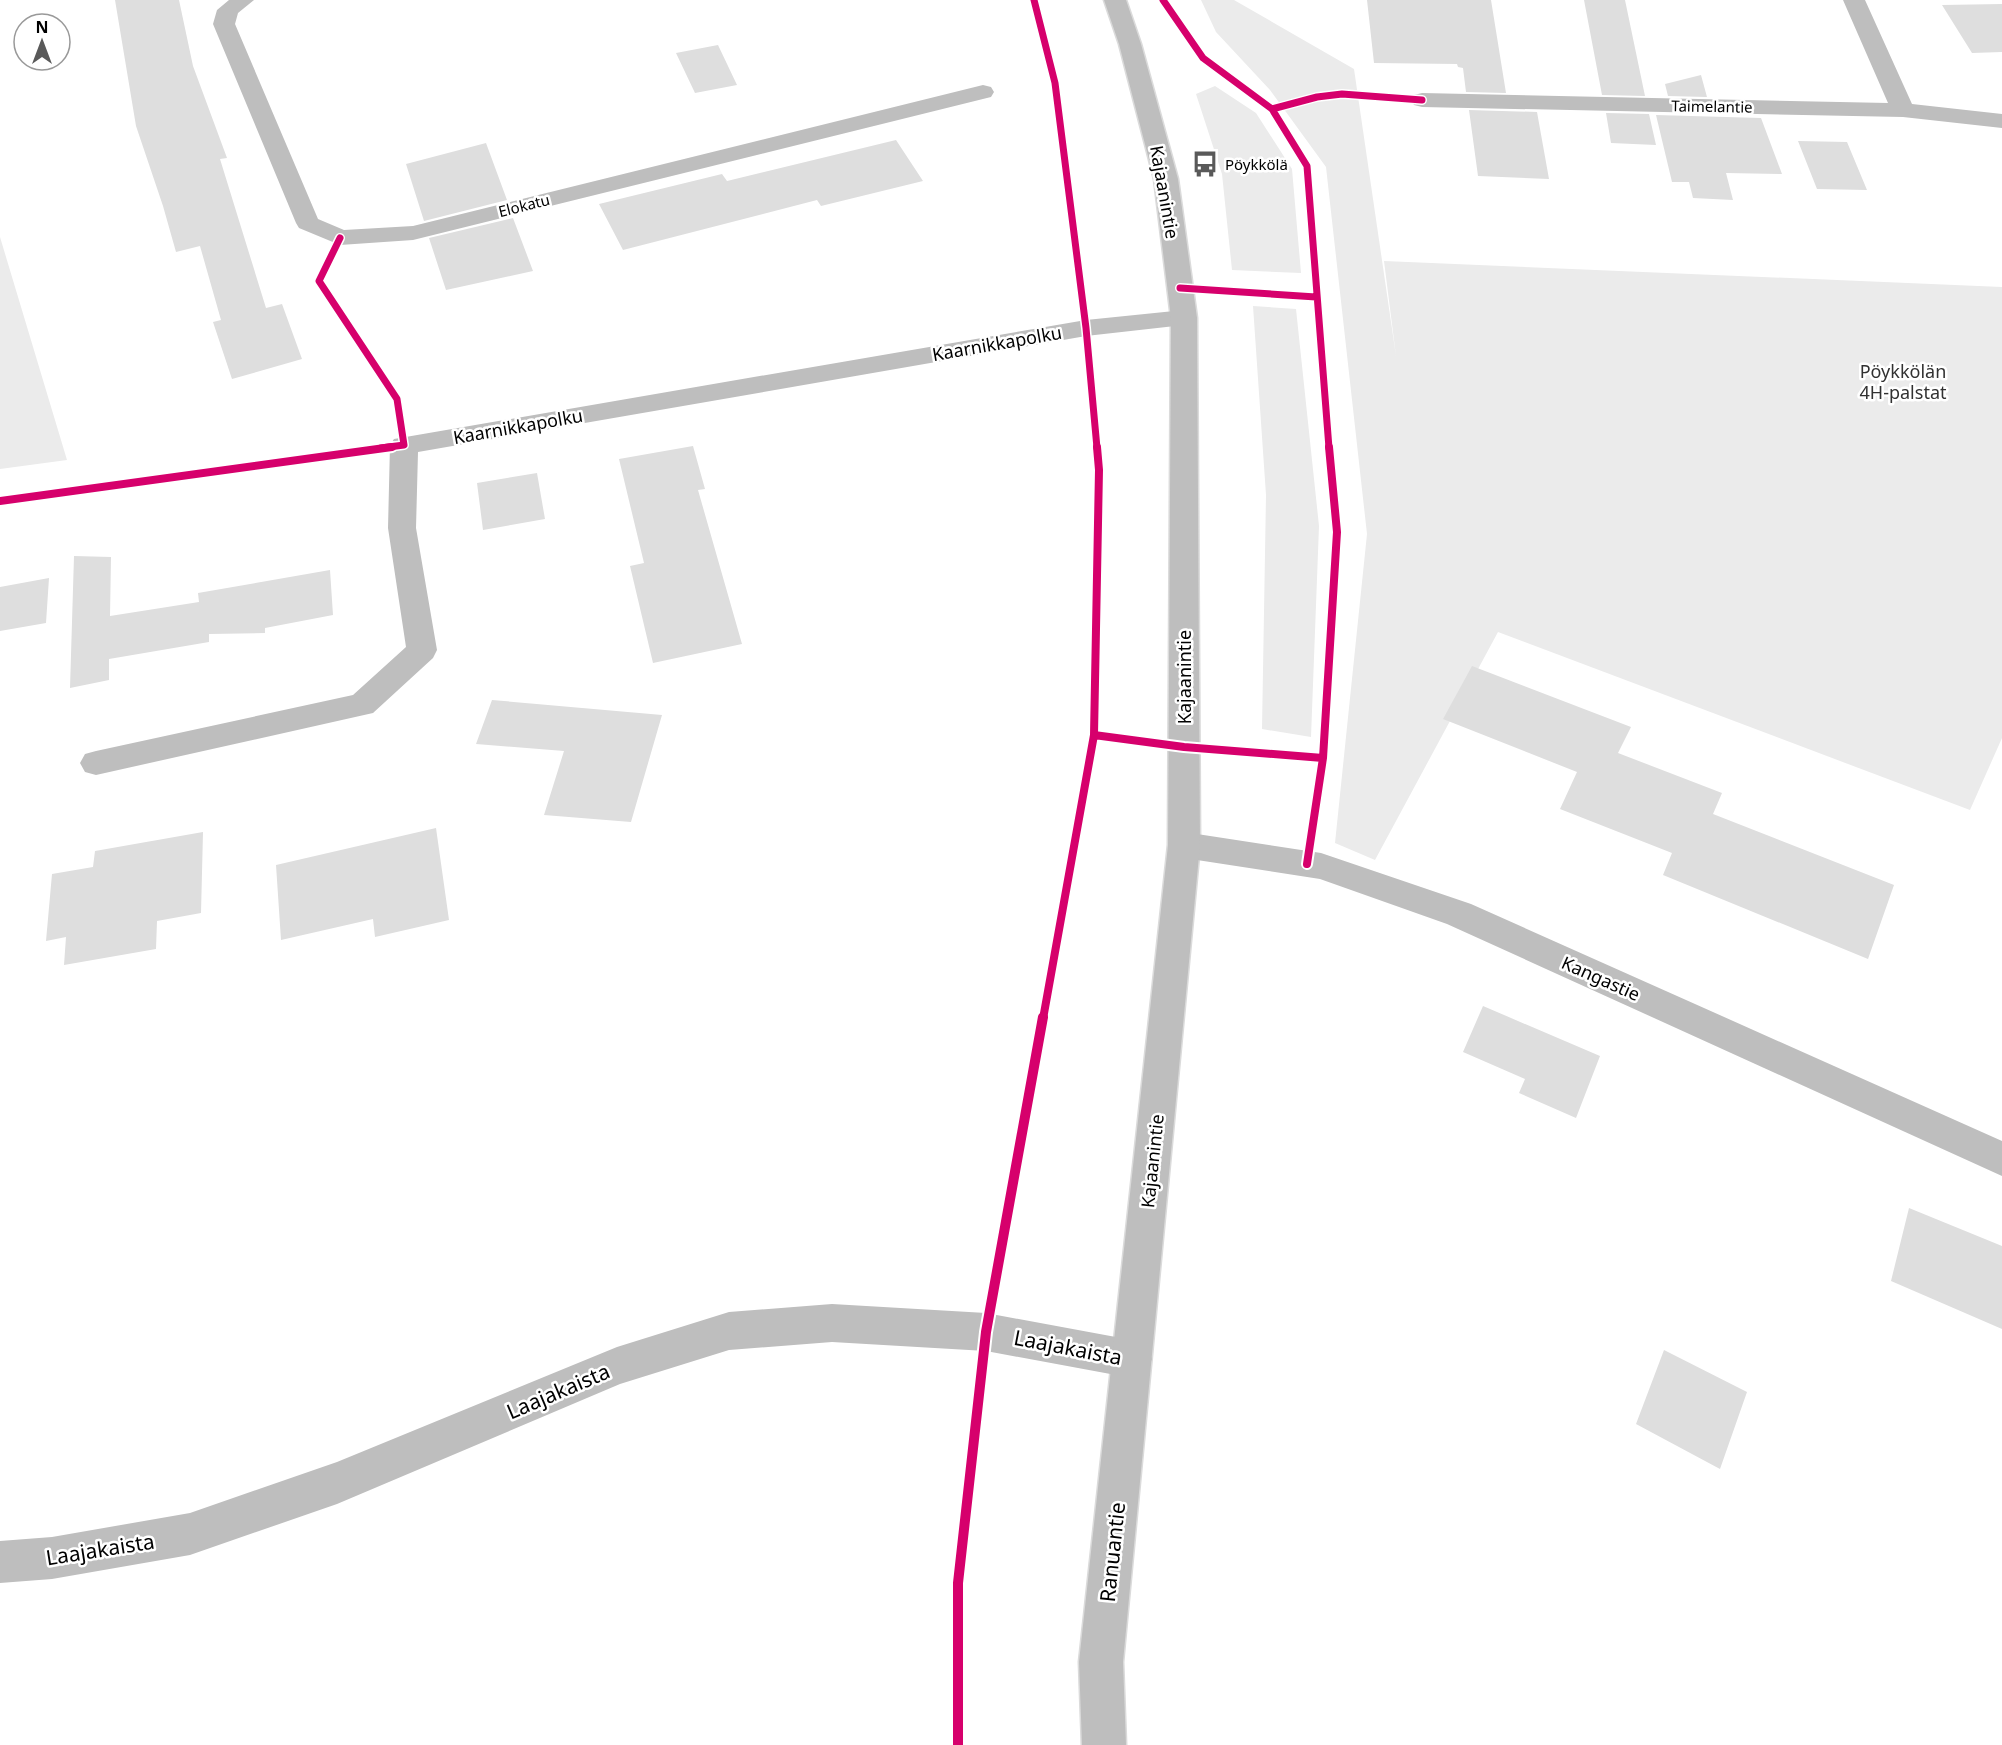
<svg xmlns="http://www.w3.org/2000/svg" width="2002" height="1745" font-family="'Noto Sans',sans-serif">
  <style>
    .green { fill: #ebebeb }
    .building { fill: #dedede }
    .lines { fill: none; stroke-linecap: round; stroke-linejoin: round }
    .primary-casing { stroke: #dbdbdb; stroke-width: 3 }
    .street { fill: #bebebe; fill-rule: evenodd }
    .primary { fill: #bebebe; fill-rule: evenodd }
    .cycleway-far2-casing { stroke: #fff; stroke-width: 10 }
    .cycleway-far1-casing { stroke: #fff; stroke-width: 12 }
    .cycleway-casing { stroke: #fff; stroke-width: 14 }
    .cycleway-far2 { stroke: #d6006c; stroke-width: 7 }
    .cycleway-far1 { stroke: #d6006c; stroke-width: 8 }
    .cycleway { stroke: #d6006c; stroke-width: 10 }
    .labels { text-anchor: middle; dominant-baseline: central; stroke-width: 5; stroke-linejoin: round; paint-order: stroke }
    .far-street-label { font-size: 15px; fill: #000; stroke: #fff }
    .far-poi-label { font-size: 15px; fill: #000; stroke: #fff; text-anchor: start }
    .street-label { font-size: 18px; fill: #000; stroke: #fff }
    .park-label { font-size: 18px; fill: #313131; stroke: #fff }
    .near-street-label { font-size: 21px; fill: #000; stroke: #fff }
  </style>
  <rect width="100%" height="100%" fill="#fff"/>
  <!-- green -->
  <path class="green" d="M1201 0H1234L1354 69 1396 356 1384 261 2002 287V738L1970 810 1498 632 1375 860 1335 843 1367 534 1326 167 1270 90 1216 32Z
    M1215 86 1256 113 1292 169 1301 273 1232 270 1222 174 1196 94Z
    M0 237 67 460 0 469Z
    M1253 306 1296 309 1319 526 1311 737 1262 729 1266 495Z"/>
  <!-- building -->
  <path class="building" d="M115 0H179L193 66 227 158 220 159 266 308 282 304 302 359 232 379 213 322 221 320 200 246 176 252 163 206 136 126Z
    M1367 0H1491L1506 93 1466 92 1463 68 1458 67 1457 64 1374 63Z
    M1584 0H1625L1645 96 1602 95Z
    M2002 4V52L1972 53 1942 5Z
    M718 45 737 85 695 93 676 53Z
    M1701 75 1707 97 1668 96 1665 84Z
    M1469 110 1537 112 1549 179 1478 176Z
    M1606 113 1649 114 1656 145 1611 143Z
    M1656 115 1761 118 1782 174 1726 173 1733 200 1693 198 1689 182H1672Z
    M896 140 923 181 821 206 817 200 623 250 599 204 722 174 727 181Z
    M1798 141 1847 142 1867 190 1817 189Z
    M486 143 507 200 424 221 406 164Z
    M513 218 533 271 446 290 429 238Z
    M693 446 705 489 698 490 742 644 653 663 630 566 644 563 619 459Z
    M537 473 545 519 483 530 477 483Z
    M74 556 111 557 110 616 199 602 198 593 330 570 333 615 265 628V633L209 634V642L109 659V680L70 688Z
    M49 578 46 623 0 631V587Z
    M1472 666 1631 727 1618 753 1722 793 1713 814 1894 885 1868 959 1663 875 1672 853 1560 809 1577 772 1443 719Z
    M492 700 662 715 631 822 544 815 564 751 476 744Z
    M436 828 449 920 375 937 373 919 281 940 276 865Z
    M203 832 201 913 157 921 156 949 64 965 66 937 46 941 52 874 93 867 95 851Z
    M1483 1006 1600 1056 1576 1118 1519 1093 1525 1079 1463 1052Z
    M1909 1208 2002 1246V1329L1891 1281Z
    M1664 1350 1747 1392 1720 1469 1636 1424Z"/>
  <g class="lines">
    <!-- primary casing -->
    <g class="primary-casing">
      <path id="primary" d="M1104 0H1126L1141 44 1178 179 1197 318 1200 845 1123 1662 1126 1745H1082L1079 1662 1168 845 1171 318 1154 179 1119 44Z"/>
    </g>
    <!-- street -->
    <path class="street" d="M229 0H254L238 13 235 24 318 219 344 230 413 226 983 85 991 87 994 92 991 97 413 240 340 245 299 228 296 223 213 24 217 10Z
      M1843 0H1865L1912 104 2002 114V128L1903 117 1422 107 1414 105 1411 100 1414 95 1422 93 1888 103Z
      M1184 310 1193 312 1197 318 1193 324 1086 336 418 452 416 528 437 650 433 658 373 713 96 775 85 772 80 763 85 754 96 751 353 695 406 647 388 528 390 445 394 439 1086 320Z
      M1184 832 1321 853 1471 904 2002 1141V1176L1447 924 1320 879 1184 858 1172 854 1168 845 1172 836Z
      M832 1304 986 1313 1132 1340 1146 1346 1152 1359 1146 1372 1132 1378 986 1351 832 1342 729 1350 620 1384 337 1504 190 1555 52 1579 0 1583V1541L52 1537 190 1513 337 1462 617 1347 729 1312Z"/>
    <!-- primary -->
    <use href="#primary" class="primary"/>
    <!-- cycleway-far2 casing -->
    <g class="cycleway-far2-casing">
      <path id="cycleway-far2" d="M1034 0 1055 83 1086 328 1097 448
        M1163 0 1203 58 1272 109 1307 166 1329 448
        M1272 109 1317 97 1342 94 1422 100
        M340 238 319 281 397 399 404 445 381 448
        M1180 288 1316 297"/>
    </g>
    <!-- cycleway-far1 casing -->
    <g class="cycleway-far1-casing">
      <path id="cycleway-far1" d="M0 501 392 447
        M1094 735 1184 747 1323 758
        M1307 864 1323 758 1337 532 1329 447
        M1043 1019 1094 735 1099 470 1097 447"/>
    </g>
    <!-- cycleway casing -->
    <g class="cycleway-casing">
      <path id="cycleway" d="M958 1745V1583L986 1332 1043 1017"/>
    </g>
    <!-- cycleway-far2 -->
    <use href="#cycleway-far2" class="cycleway-far2"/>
    <!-- cycleway-far1 -->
    <use href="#cycleway-far1" class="cycleway-far1"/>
    <!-- cycleway -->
    <use href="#cycleway" class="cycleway"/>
  </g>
  <!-- icons -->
  <defs>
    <g id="bus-bare" transform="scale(2.07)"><path d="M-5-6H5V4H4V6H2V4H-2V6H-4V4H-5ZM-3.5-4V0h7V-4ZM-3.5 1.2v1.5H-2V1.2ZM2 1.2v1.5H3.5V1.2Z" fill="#595959" stroke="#fff" stroke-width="2.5" paint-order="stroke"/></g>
  </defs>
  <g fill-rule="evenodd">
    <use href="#bus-bare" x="1205" y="164"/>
  </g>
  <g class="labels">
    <!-- far-street labels -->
    <g class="far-street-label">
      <text transform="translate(1712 106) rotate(1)">Taimelantie</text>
      <text transform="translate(524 205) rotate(-14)">Elokatu</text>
    </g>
    <!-- far-poi labels -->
    <g class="far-poi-label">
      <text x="1225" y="164">Pöykkölä</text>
    </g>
    <!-- street labels -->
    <g class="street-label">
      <text transform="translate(1165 192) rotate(80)">Kajaanintie</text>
      <text transform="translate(997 343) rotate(-10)">Kaarnikkapolku</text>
      <text transform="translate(518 426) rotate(-10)">Kaarnikkapolku</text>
      <text transform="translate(1184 677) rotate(-90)">Kajaanintie</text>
      <text transform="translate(1601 978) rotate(24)">Kangastie</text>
      <text transform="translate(1152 1161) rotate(-84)">Kajaanintie</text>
    </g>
    <!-- park labels -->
    <g class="park-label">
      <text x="1903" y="371">Pöykkölän<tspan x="1903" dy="21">4H-palstat</tspan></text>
    </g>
    <!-- near-street labels -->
    <g class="near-street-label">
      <text transform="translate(1068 1347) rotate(11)">Laajakaista</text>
      <text transform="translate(558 1391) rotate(-23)">Laajakaista</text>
      <text transform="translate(100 1549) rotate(-9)">Laajakaista</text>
      <text transform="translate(1112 1552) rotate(-84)">Ranuantie</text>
    </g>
  </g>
  <!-- north arrow -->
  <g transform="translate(42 42)"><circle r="28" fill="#ffffff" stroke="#999999" stroke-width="1.5"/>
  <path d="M0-4.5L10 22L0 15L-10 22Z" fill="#595959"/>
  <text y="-9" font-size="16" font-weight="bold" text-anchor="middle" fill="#000000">N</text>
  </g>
</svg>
